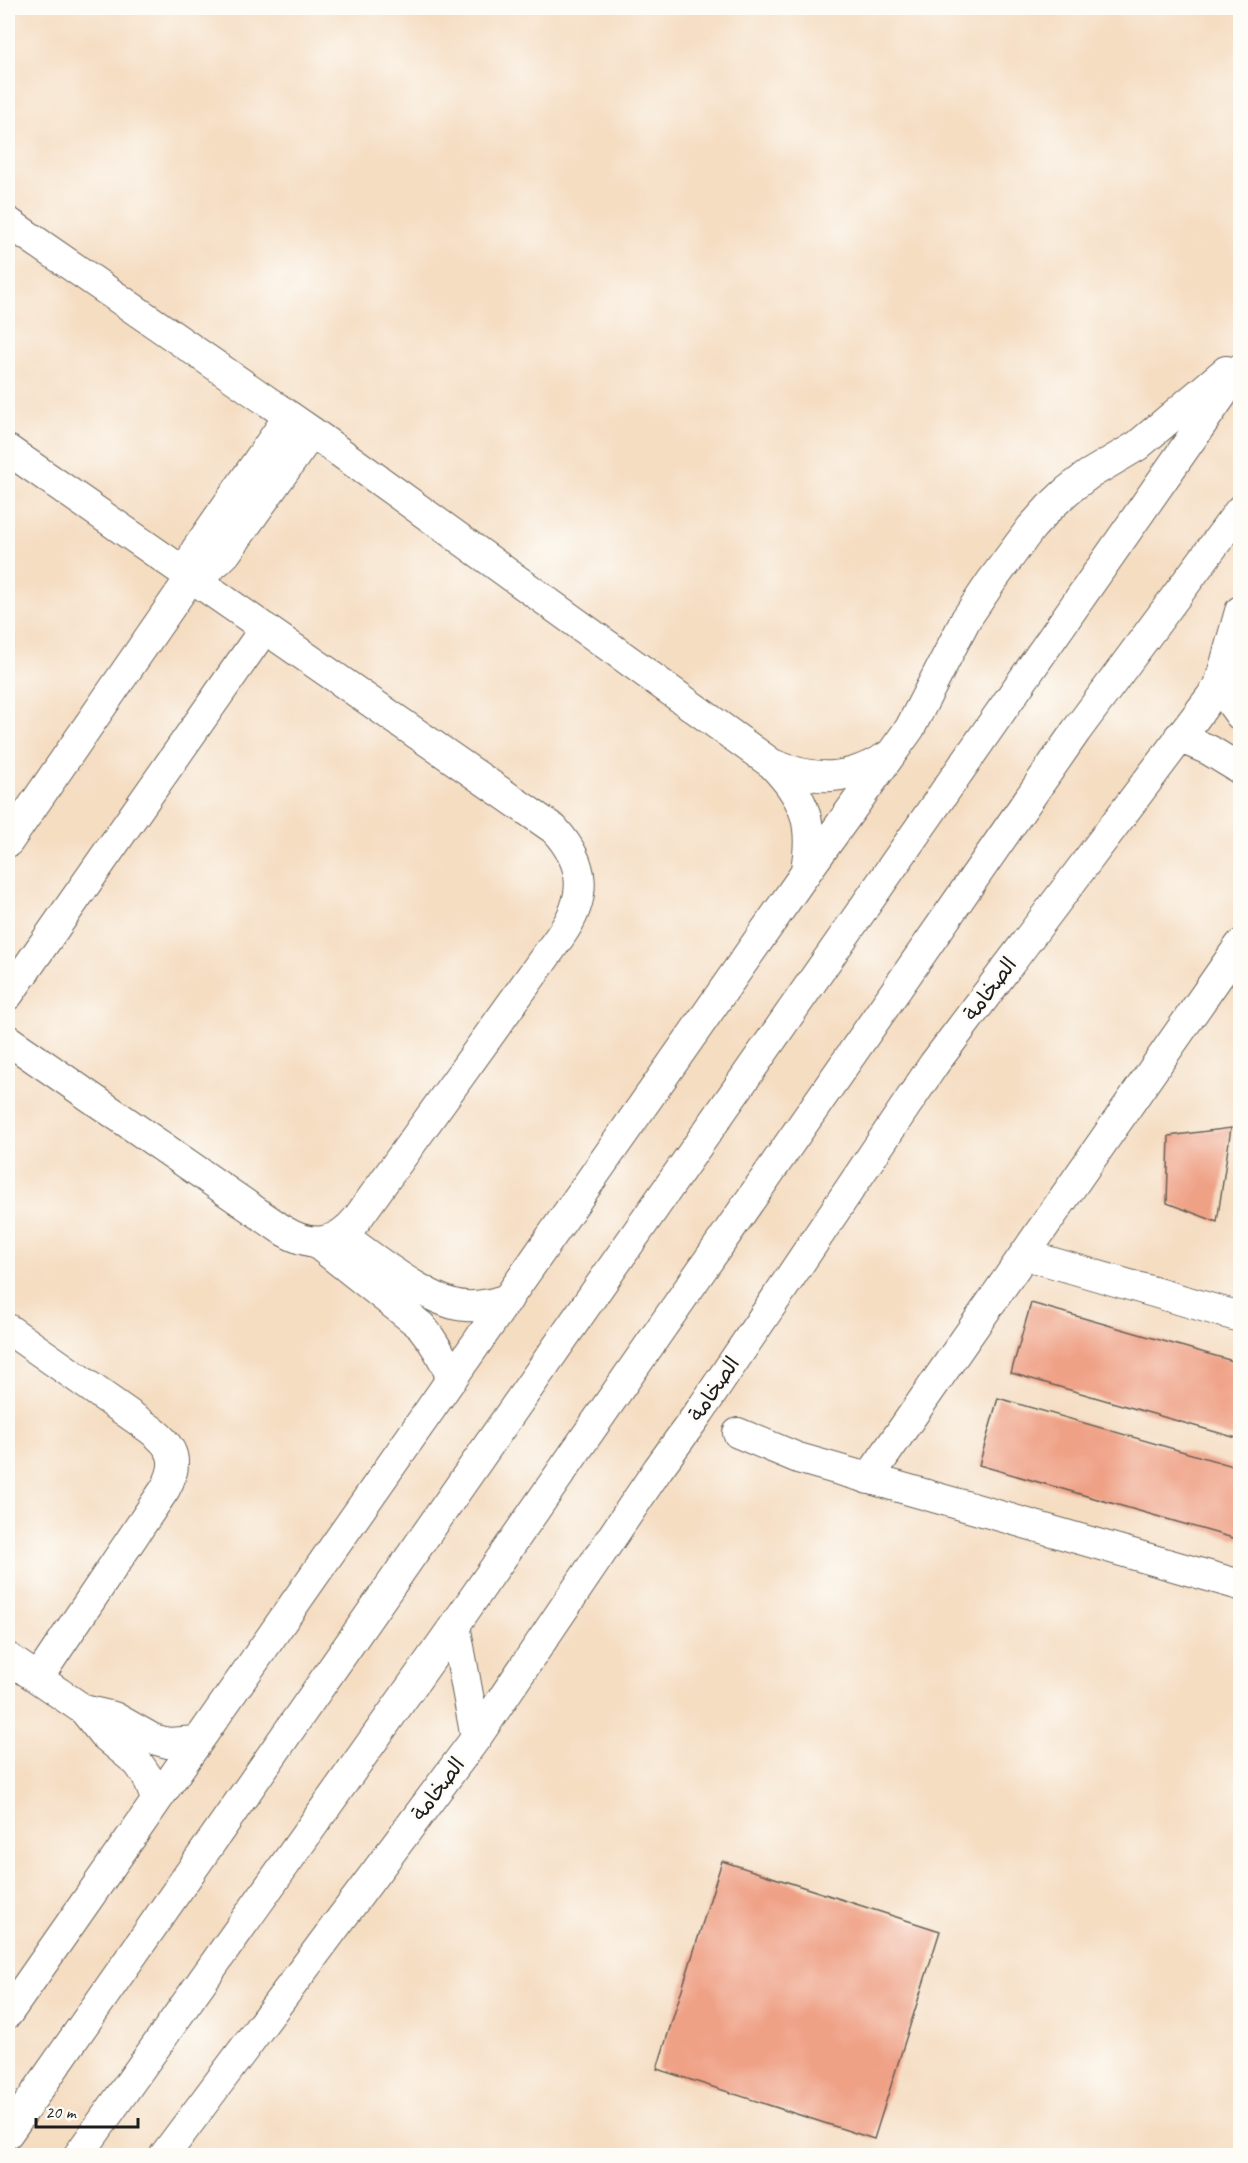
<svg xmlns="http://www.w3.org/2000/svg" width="1248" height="2163" font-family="Caveat,'Playpen Sans Arabic',sans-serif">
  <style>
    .building { fill: #efa186 }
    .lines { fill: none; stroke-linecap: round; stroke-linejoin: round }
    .minor-casing { stroke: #686056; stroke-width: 32 }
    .minor { stroke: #fff; stroke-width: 30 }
    .labels { text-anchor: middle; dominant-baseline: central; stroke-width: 6; stroke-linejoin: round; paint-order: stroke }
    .street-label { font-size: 21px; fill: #1c1c1c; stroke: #fdfcf7 }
  </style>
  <rect width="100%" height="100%" fill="#fdfcf7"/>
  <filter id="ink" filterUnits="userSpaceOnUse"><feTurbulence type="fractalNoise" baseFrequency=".0167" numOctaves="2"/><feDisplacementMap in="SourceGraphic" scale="12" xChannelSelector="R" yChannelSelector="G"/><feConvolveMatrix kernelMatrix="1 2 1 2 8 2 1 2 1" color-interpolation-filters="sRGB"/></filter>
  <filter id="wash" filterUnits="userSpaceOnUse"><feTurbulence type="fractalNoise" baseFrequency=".008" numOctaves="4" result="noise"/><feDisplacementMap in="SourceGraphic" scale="24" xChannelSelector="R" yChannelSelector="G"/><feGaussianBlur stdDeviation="1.35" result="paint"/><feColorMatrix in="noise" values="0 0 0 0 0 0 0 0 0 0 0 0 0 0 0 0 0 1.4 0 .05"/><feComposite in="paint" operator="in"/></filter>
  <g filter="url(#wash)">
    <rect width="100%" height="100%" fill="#f5ddc2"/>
    <g id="blocks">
      <!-- building -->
      <path class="building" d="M1231 1128 1217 1222 1167 1203 1169 1136Z
        M1031 1303 1240 1363V1439L1011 1373Z
        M998 1398 1240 1468V1540L979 1465Z
        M722 1861 940 1931 874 2139 657 2069Z"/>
    </g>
  </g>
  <g filter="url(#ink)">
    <use href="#blocks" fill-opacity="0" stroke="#686056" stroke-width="1.5"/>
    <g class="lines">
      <!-- minor casing -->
      <g class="minor-casing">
        <path id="minor" d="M8 222 312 432 772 764C806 799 815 826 805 874
          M8 450 554 829C586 864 588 896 561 935L357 1219C336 1245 312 1248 284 1231L8 1040
          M191 577C205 572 215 565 226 553L312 432
          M1219 686 1240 715
          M1179 737 1209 750 1240 769
          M772 764C816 782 848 781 888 756
          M8 842 191 577 192 563 196 550 289 416
          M8 995 265 628
          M341 1235C372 1256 431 1305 466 1306 481 1307 494 1303 508 1299
          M315 1242 421 1326C435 1343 444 1358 452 1379
          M1026 1255 1240 1317
          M8 1329 150 1429C174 1447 180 1462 165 1489L38 1678
          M738 1433 798 1458 1240 1585
          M868 1479 1240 945
          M455 1625 476 1738
          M8 1658 84 1710 103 1734 138 1763 147 1776 156 1799
          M84 1710 114 1717 153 1739 168 1743 197 1741
          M8 2013 804 875 910 728 966 619 991 582 1031 528 1049 508 1067 491 1088 475 1137 446 1226 371
          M8 2133 1240 369
          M78 2156 455 1625 1076 731 1240 510
          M164 2156 476 1738 658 1469 700 1411 934 1064 1219 686 1240 611"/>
      </g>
      <!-- minor -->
      <use href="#minor" class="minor"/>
    </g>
  </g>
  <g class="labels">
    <!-- street labels -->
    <g class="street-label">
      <text transform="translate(990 989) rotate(-53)">الصخامة</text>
      <text transform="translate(714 1389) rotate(-56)">الصخامة</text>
      <text transform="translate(438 1789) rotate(-53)">الصخامة</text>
    </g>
  </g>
  <!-- margin -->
  <rect width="1248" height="2163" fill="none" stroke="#fdfcf7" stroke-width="30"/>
  <!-- scale -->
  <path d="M36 2118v9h102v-9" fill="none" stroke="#1c1c1c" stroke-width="3"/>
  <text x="45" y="2118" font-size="18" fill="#1c1c1c" stroke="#fdfcf7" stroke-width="4.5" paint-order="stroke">20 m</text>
</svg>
